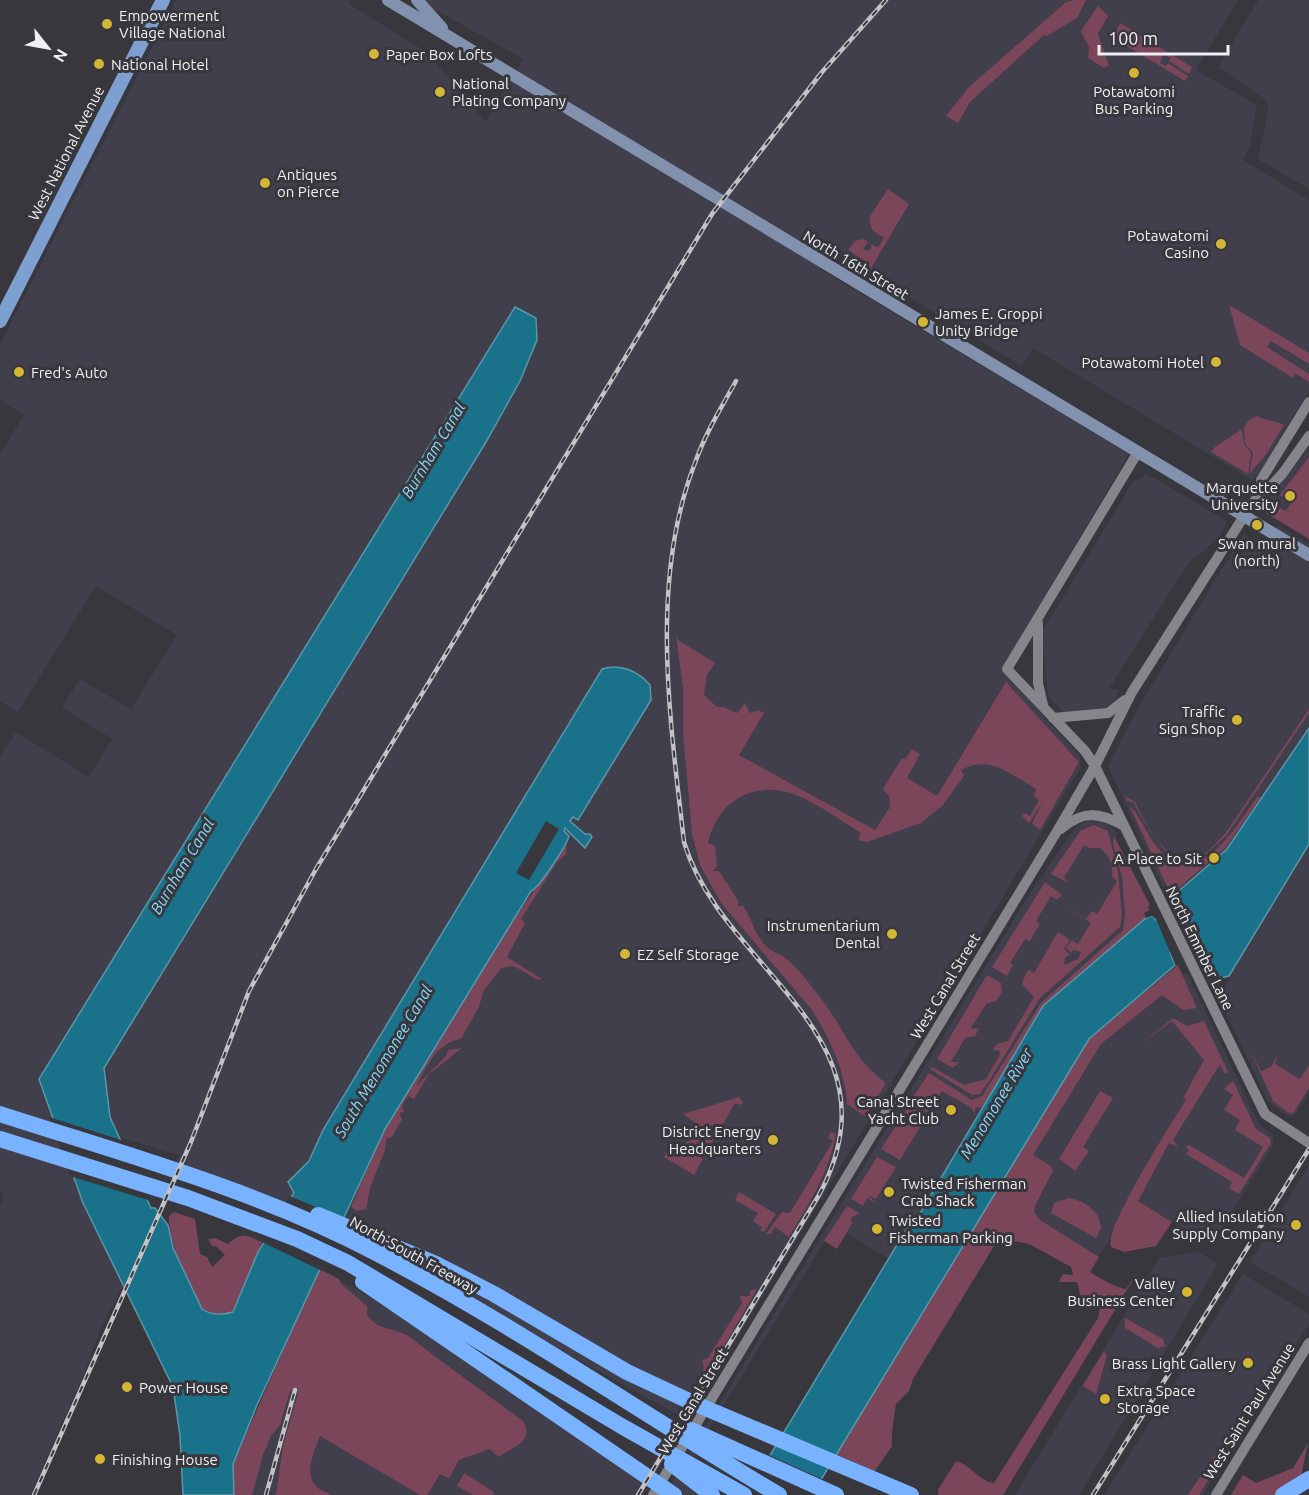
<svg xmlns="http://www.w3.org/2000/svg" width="1309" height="1495" font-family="Ubuntu,sans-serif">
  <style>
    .built { fill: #403f4b }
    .green { fill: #7b455a }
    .water { fill: #19718a; stroke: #5a97aa; stroke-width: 1.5 }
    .pier { fill: #37373d }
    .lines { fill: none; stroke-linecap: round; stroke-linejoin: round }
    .tertiary { stroke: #86858c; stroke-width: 10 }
    .secondary { stroke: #8292ae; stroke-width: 12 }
    .primary { stroke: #7ea0d0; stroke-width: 14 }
    .motorway { stroke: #79b2fe; stroke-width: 16 }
    .rail-casing { stroke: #c2c2c7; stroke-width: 4.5 }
    .rail { stroke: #37373d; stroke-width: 2; stroke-dasharray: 7; stroke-linecap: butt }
    .poi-dot { fill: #d4b635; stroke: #37373d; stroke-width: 2 }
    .labels { text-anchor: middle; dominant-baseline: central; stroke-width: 6; stroke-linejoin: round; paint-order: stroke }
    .poi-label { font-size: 15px; fill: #f0f0f4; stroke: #37373d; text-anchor: start }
    .street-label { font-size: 15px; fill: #f0f0f4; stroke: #37373d }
    .water-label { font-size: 16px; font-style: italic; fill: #86ddfc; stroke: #37373d }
  </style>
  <rect width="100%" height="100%" fill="#37373d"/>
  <!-- built -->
  <path class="built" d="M176 0H351L349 4 426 52 486 122 523 59 438 11H432L422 0H1238L1196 70 1257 105 1250 147 1243 160 1309 200V391L1258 475 1252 480 1033 348 1022 366 887 284 889 279 874 271 872 275 832 250 820 269 1129 454 1001 670 1080 756V768L878 1106 844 1086 847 1104 870 1118 642 1495H234L320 1268 382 1304 644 1481 687 1411 680 1407 676 1414 341 1228 456 960 573 817 578 820 651 700 650 685 630 670 613 665 602 669 323 1130 309 1161 288 1182 294 1192 280 1218 171 1173 179 1155 119 1137 110 1116 104 1068 486 442 520 381 537 340 536 318 516 307 39 1079 83 1203 123 1286 99 1333 82 1379 30 1495H0V1205L3 1200 0 1188V757L16 732 89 777 112 739 62 707 80 679 131 709 177 635 96 586 18 712 0 701V454L24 415 0 400V344Z
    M1258 0H1309V189L1258 159 1268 112 1266 100 1218 67Z
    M1309 447V539L1264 512 1262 508Z
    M1145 475 1156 479 1225 520 1227 524 1214 543 1189 562 1176 582 1109 689H1119L1117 698 1104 708 1065 713 1048 696 1042 632 1133 482Z
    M1278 525 1309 544V728L1227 849 1171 895 1167 885 1163 887 1108 766 1138 708 1243 534 1266 545Z
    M1094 819 1111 825 1117 833 1115 840 1150 905 1147 907 1150 910 1144 913 1146 918 1043 1006 915 1222 909 1225 889 1259 834 1226 709 1429 684 1478 711 1495H664L1027 898 1076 826Z
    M1309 844V1093L1295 1115 1289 1117 1268 1101 1218 997Z
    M1175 965H1178L1182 975 1187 973 1259 1124 1273 1135 1274 1144 1216 1238 1207 1243 1135 1199 1089 1272 984 1210 1089 1039Z
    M1309 1165V1297L1250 1262Z
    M1199 1252 1218 1264 1079 1495H1015L1159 1258Z
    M1243 1274 1309 1314V1324L1203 1495H1104Z"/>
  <!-- green -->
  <path class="green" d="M1074 0H1086L1077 18 1047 36 1044 35 970 102 958 123 946 116 968 88 1066 2Z
    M1098 6 1108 16 1098 34 1109 66 1104 68 1088 58 1089 47 1081 31Z
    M1120 23 1192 67 1189 74 1169 61 1170 58 1164 54 1160 63 1166 66 1168 63 1188 76 1185 81 1120 42 1115 33Z
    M888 189 909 204 871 268 873 272 866 262 848 250 855 241 863 239 868 242 863 249 866 251 871 249V244L878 247 884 238 872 230 869 218Z
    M1229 305 1309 353V364L1271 341 1267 347 1309 374V382L1295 373 1293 378 1240 345Z
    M1257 416C1266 421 1274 420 1284 425L1265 456 1249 474 1253 453 1245 444 1244 428 1249 420Z
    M1242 429 1244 444 1251 453 1248 474 1211 452 1215 447Z
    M1309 457V539L1264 512 1272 504 1286 511 1291 503 1280 495Z
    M676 634 678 640 715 663 707 675 704 695 717 707H723L737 713 745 703 750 713 758 710 764 713 739 755 875 830 890 807 889 796 883 789 902 758 905 759 912 749 920 754 907 778 937 796 1006 682 1079 762 1040 830 1032 823 1043 801 1029 823 1022 816 1024 813 1030 816 1039 800 1034 796 1036 789C1012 775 989 754 961 770L964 776 942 806 921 823 867 842 858 840 861 833C826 812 785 775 742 796 723 806 713 822 708 843L715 846 717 867 713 871H719L739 902 737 906H743C752 918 754 934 766 946 772 952 779 953 785 958 797 966 807 981 816 992 844 1026 850 1056 886 1083L866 1117 847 1104C844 1068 831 1041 812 1010L721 903 700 865 692 834 683 733V688Z
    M1309 709V713L1226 836 1206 854 1187 859 1166 852 1145 823 1133 802 1127 801 1125 796 1135 802 1150 831 1167 851 1187 857 1206 853 1225 834Z
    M1257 797H1261L1226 847 1171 895 1129 805C1140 815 1147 835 1157 847 1196 897 1237 825 1257 797Z
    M1094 825 1108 831 1118 872 1122 916 1120 927 1040 998 989 1081 980 1094 972 1095 930 1069 932 1067 964 1085 986 1079 1000 1054 999 1051 993 1050 997 1044 1008 1041 1034 997 1023 985 1022 982 1028 970 1034 973 1058 932 1070 940 1064 949 1070 955 1065 957 1064 965 1078 959 1081 952 1073 950 1072 953 1066 948 1072 940 1078 944 1091 923 1061 904 1086 919 1092 911 1097 914 1117 881 1112 876C1113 864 1109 855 1100 848H1090L1084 845 1064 878 1069 883 1051 874 1080 831Z
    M1114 836 1150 905 1147 907 1150 910 1144 913 1146 918 1043 1006 982 1108 976 1107 974 1113 972 1108 942 1091 930 1110 926 1112 909 1103 929 1073 972 1100 982 1096 1041 1003 1123 930 1125 914 1122 877 1113 844Z
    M567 844 566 854 557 862 521 919 525 923 507 957 542 979 538 980 514 966 501 968 483 992 479 1007 461 1039C437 1043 427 1066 416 1086L446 1056 448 1050 462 1048 429 1074 414 1099 408 1096 402 1105 404 1112 399 1113 402 1119 392 1137 386 1139 385 1150 370 1188 366 1209 357 1211 351 1207 385 1129 508 928Z
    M1045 882 1062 895 1057 900 1051 896 1036 921 1040 924 1030 941 1025 939 1010 963 1013 965 1007 976 992 967Z
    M1178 965 1197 1008 1183 1010 1162 995 1101 1044 1033 1155 1051 1166 1053 1171 1035 1206 1034 1212 1040 1220 1099 1257 1090 1272C1098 1277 1119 1289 1126 1289L1139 1270 1003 1495H938V1490L956 1461C970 1464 980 1482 994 1483L1098 1318 1100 1308 1096 1302 1081 1298 1077 1282H1059L1063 1274 1073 1275 1071 1267 1029 1244 1013 1241 1002 1233 913 1379 909 1391 896 1404C894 1416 891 1436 892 1446L875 1471 835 1454 1089 1039Z
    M987 975 1001 983 1002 992 996 1001 986 1004 971 1028 979 1029 975 1036 965 1038 951 1062H959L953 1068 937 1059Z
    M1173 1018 1187 1026 1204 1021 1228 1072 1225 1074 1220 1065 1215 1072 1173 1140 1178 1146 1169 1143 1138 1201 1172 1222 1156 1246 1124 1252 1111 1247C1103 1230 1174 1119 1186 1100L1183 1098 1204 1060 1172 1021 1140 1045Z
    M1250 1050 1261 1071 1271 1067 1277 1056 1275 1064 1300 1079 1309 1065V1088L1294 1112 1290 1114 1273 1101Z
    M1233 1081 1256 1129 1270 1138 1271 1143 1239 1194 1229 1188 1232 1182 1186 1154 1189 1151 1186 1146 1189 1145 1244 1178 1263 1147 1235 1130 1240 1120 1224 1110 1233 1095 1224 1089Z
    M1100 1091 1113 1098 1083 1147 1089 1151 1075 1171 1059 1159Z
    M739 1097 743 1103 740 1105 735 1103 705 1155 685 1143 700 1135 704 1129 683 1114Z
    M909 1105 926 1117 900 1160 881 1149Z
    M831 1132 836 1133C830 1171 809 1204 789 1237L775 1227 771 1234H766L782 1212 790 1213 833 1141 828 1138Z
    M683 1145 703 1159 694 1175 664 1157 671 1146 680 1151Z
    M877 1157 896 1167 876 1199 867 1195 877 1204 867 1198 863 1206 851 1199Z
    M739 1192 776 1214 764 1232 760 1231 762 1227 753 1221 758 1213 735 1200Z
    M1069 1198C1085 1201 1100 1211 1101 1228L1096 1238 1051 1213 1054 1203Z
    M847 1206 859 1213 851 1218 852 1224 837 1249 824 1241Z
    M174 1212 195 1219 200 1254 207 1257 212 1267 225 1255 216 1246H212L208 1239 215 1238 228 1244C241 1232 247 1235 262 1242L233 1312C225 1315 213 1316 205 1311 190 1303 167 1234 169 1216Z
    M319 1269 339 1279 340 1283 367 1306V1314C375 1331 397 1327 411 1338 447 1366 485 1393 523 1421 536 1441 510 1449 498 1457L490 1449 459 1460 449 1478 440 1474 427 1495H420L320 1436C315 1450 302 1475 318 1488 321 1491 327 1492 331 1495H276L283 1446 297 1397 298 1390 295 1388 290 1391 280 1425 271 1436 263 1455 252 1495H234L233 1464Z
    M757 1289 712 1367H709L699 1383 697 1382 704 1369 702 1360 708 1358 742 1303 740 1296H750V1291Z
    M1125 1318 1163 1339 1165 1346 1158 1348 1125 1328Z
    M1104 1351 1107 1355 1096 1394 1083 1386Z
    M1308 1443 1297 1495H1231L1243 1475 1256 1483 1293 1468Z
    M1220 1447 1226 1451 1199 1495H1188Z
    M464 1473 494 1492 493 1495H473L457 1486Z"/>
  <!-- water -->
  <path class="water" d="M515 307 536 318 537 340 520 381 486 442 104 1068 110 1117 151 1208H155L168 1225 173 1248 202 1309C211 1315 223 1315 233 1312L258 1252 294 1193 288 1182 309 1161 323 1130 602 669C620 663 638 671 650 685L651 700 578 820 573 817 570 821 585 834H590L592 837 585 848 565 828 564 831 569 836C566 846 540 887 531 891L385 1129 257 1405 233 1464 234 1495H183L180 1436 173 1387 83 1203 39 1079Z
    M1309 728V844L1229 976 1216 979 1194 940 1170 953 1175 965 1089 1039 819 1483 746 1495 909 1225 915 1222 1043 1006 1146 918 1153 916 1155 920 1178 907 1174 895 1227 849Z"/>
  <!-- pier -->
  <path class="pier" d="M546 821 559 829 529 880 516 873Z
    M1174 893 1193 940 1203 953 1206 962 1204 964 1193 944 1174 954 1178 963 1176 966 1156 919 1152 916 1146 918 1145 915 1153 913 1156 916 1175 906 1171 897Z
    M49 1117 124 1141 151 1201 70 1176Z
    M289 1196 348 1220 322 1271 262 1242Z
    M767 1454 824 1480 816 1495H743Z"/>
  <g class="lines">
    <!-- tertiary -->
    <path class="tertiary" d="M1138 452 1007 669 1085 751 1095 766 1265 1114 1309 1143
      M1261 492V480L1309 402
      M1038 623V683L1043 705
      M1053 718 1108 713 1125 700
      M1061 829C1083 810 1099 812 1124 826
      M653 1495 1056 833 1095 766 1132 692 1246 513 1261 492 1272 485 1283 473 1309 436
      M1216 1495 1309 1343"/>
    <!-- secondary -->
    <path class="secondary" d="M388 0 1309 555
      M417 0 442 28"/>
    <!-- primary -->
    <path class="primary" d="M0 321 163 0"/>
    <!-- motorway -->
    <path class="motorway" d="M0 1114C127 1155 256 1190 374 1252 514 1324 643 1415 779 1495
      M0 1139 188 1198 297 1239 348 1263 623 1427 744 1495
      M318 1215 438 1265 494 1294 627 1372 691 1402 911 1495
      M363 1282 674 1495
      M691 1430 836 1495
      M672 1464 712 1495
      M1283 1495 1309 1479"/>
    <!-- rail casing -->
    <g class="rail-casing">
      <path id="rail" d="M34 1495 191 1142 249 991 316 869 712 214 822 72 886 0
        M266 1495 295 1390
        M638 1495 819 1195C905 1035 722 971 684 842 670 719 649 581 695 463 705 434 721 408 736 381
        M1093 1495 1309 1149"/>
    </g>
    <!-- rail -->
    <use href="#rail" class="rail"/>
  </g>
  <!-- markers -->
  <g class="poi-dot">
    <circle cx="107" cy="24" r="6"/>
    <circle cx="374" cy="54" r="6"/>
    <circle cx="99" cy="64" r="6"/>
    <circle cx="1134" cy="73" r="6"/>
    <circle cx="440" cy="92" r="6"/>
    <circle cx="265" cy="183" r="6"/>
    <circle cx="1221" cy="244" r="6"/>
    <circle cx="923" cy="322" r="6"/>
    <circle cx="1216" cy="362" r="6"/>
    <circle cx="19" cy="372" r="6"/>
    <circle cx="1290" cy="496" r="6"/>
    <circle cx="1257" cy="525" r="6"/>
    <circle cx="1237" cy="720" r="6"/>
    <circle cx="1214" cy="858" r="6"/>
    <circle cx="892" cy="934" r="6"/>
    <circle cx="625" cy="954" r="6"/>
    <circle cx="951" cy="1110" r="6"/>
    <circle cx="773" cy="1140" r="6"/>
    <circle cx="889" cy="1192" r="6"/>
    <circle cx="1296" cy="1225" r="6"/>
    <circle cx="877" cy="1229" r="6"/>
    <circle cx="1187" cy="1292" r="6"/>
    <circle cx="1248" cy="1363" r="6"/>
    <circle cx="127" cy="1387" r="6"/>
    <circle cx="1105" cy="1399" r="6"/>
    <circle cx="100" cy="1459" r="6"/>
  </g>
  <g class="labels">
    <!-- poi labels -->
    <g class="poi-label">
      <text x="119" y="15">Empowerment<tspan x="119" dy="17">Village National</tspan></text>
      <text x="386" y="54">Paper Box Lofts</text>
      <text x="111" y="64">National Hotel</text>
      <text x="452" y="83">National<tspan x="452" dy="17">Plating Company</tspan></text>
      <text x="1134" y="91" text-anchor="middle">Potawatomi<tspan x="1134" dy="17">Bus Parking</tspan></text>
      <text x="277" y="174">Antiques<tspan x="277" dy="17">on Pierce</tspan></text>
      <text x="1209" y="235" text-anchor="end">Potawatomi<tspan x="1209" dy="17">Casino</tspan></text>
      <text x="935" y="313">James E. Groppi<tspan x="935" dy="17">Unity Bridge</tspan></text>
      <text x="1204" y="362" text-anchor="end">Potawatomi Hotel</text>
      <text x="31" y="372">Fred's Auto</text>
      <text x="1278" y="487" text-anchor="end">Marquette<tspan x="1278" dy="17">University</tspan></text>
      <text x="1257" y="543" text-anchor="middle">Swan mural<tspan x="1257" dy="17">(north)</tspan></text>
      <text x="1225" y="711" text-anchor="end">Traffic<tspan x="1225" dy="17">Sign Shop</tspan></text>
      <text x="1202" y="858" text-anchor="end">A Place to Sit</text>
      <text x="880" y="925" text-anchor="end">Instrumentarium<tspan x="880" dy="17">Dental</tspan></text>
      <text x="637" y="954">EZ Self Storage</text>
      <text x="939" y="1101" text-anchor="end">Canal Street<tspan x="939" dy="17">Yacht Club</tspan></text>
      <text x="761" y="1131" text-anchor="end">District Energy<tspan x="761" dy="17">Headquarters</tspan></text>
      <text x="901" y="1183">Twisted Fisherman<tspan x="901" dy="17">Crab Shack</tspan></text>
      <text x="1284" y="1216" text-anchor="end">Allied Insulation<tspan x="1284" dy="17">Supply Company</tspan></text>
      <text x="889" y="1220">Twisted<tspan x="889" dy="17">Fisherman Parking</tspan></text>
      <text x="1175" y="1283" text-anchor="end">Valley<tspan x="1175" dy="17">Business Center</tspan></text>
      <text x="1236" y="1363" text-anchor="end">Brass Light Gallery</text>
      <text x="139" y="1387">Power House</text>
      <text x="1117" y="1390">Extra Space<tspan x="1117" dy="17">Storage</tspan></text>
      <text x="112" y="1459">Finishing House</text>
    </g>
    <!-- street labels -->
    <g class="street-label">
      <text transform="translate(66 153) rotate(-63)">West National Avenue</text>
      <text transform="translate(856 265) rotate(31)">North 16th Street</text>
      <text transform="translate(1200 948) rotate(64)">North Emmber Lane</text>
      <text transform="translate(945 986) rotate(-59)">West Canal Street</text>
      <text transform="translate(414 1255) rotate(29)">North-South Freeway</text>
      <text transform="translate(693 1401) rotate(-59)">West Canal Street</text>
      <text transform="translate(1249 1411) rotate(-58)">West Saint Paul Avenue</text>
    </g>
    <!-- water labels -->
    <g class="water-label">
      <text transform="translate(433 450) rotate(-59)">Burnham Canal</text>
      <text transform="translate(182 866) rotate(-59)">Burnham Canal</text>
      <text transform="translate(383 1061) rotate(-59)">South Menomonee Canal</text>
      <text transform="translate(996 1103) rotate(-59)">Menomonee River</text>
    </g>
  </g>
  <!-- north arrow -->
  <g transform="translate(48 48) rotate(121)" stroke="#37373d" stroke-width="4.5" paint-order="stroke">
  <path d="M0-4.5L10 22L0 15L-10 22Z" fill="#f0f0f4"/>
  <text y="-9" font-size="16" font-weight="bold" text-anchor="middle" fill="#f0f0f4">N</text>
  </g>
  <!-- scale -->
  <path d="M1099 45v9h129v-9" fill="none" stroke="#f0f0f4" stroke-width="3"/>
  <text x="1108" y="45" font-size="18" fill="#f0f0f4" stroke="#37373d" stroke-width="4.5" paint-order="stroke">100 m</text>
</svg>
